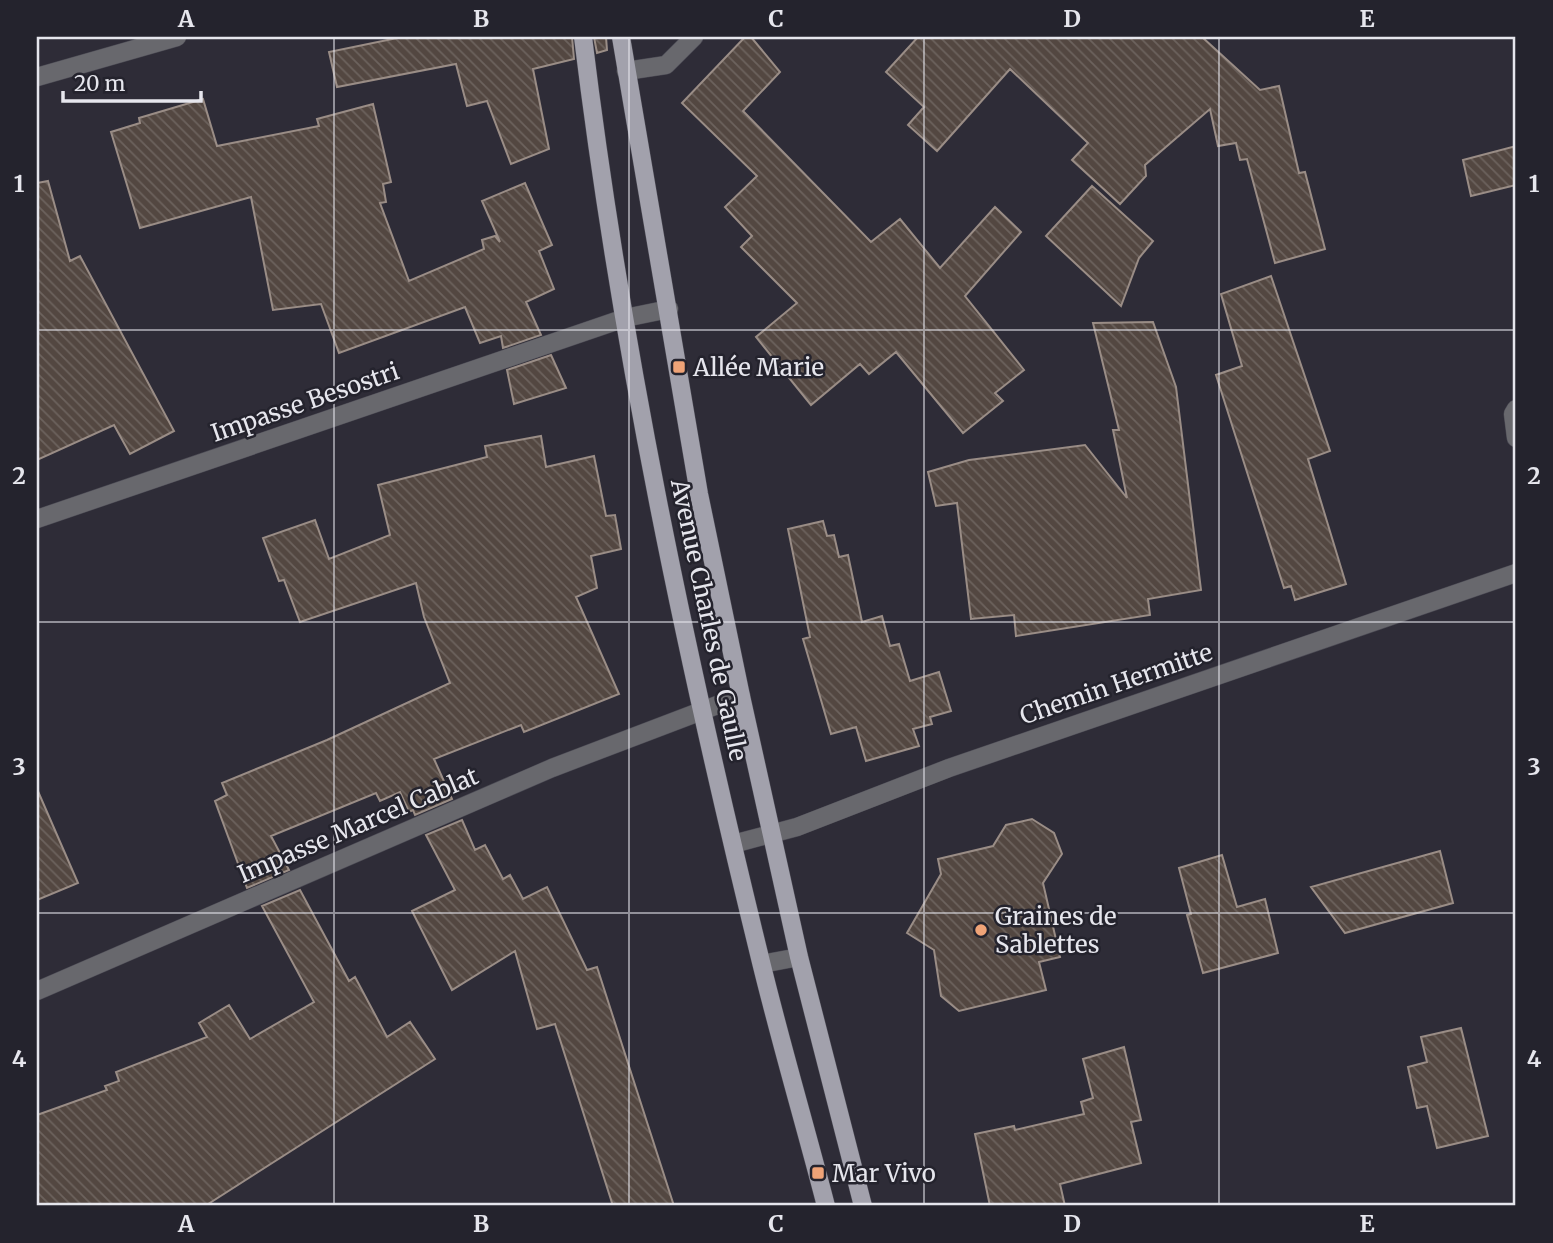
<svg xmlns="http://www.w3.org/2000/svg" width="1553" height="1243" font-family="Merriweather,serif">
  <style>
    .building { fill: url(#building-back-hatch); stroke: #9a8d86; stroke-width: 2 }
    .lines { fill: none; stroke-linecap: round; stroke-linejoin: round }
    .minor-casing { stroke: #4b4a54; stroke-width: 19 }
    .major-casing { stroke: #4b4a54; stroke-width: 19 }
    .minor { stroke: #68686d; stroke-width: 18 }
    .major { stroke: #a2a1ac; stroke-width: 18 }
    .grid { fill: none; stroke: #e6e6ed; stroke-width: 2; stroke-opacity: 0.55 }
    .poi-dot { fill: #efa377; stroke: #24232d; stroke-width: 2.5 }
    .labels { text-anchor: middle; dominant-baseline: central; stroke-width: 5; stroke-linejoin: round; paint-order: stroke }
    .poi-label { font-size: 24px; fill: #e6e6ed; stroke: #24232d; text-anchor: start }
    .street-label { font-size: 24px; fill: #e6e6ed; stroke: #24232d }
    .neatline { fill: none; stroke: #e6e6ed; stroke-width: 2.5 }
    .grid-label { font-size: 23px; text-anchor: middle; font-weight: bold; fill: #e6e6ed }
  </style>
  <defs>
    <pattern id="building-back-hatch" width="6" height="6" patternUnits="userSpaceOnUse" patternTransform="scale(1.75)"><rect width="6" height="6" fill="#534741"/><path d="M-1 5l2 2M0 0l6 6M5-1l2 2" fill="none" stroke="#6c625d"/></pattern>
  </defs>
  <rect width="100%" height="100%" fill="#2e2c37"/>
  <!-- building -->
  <path class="building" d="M402 37H572L574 59 533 69 549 149 511 164 487 101 467 106 456 64 337 87 329 52Z
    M594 37H606L607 50 597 53Z
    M745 37H751L780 72 743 111 871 242 900 219 940 268 995 207 1021 232 965 296 1024 370 995 393 1003 401 963 433 896 352 869 374 860 364 811 405 756 337 797 303 741 247 752 236 725 207 757 176 682 103Z
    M918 37H1202L1260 90 1279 86 1299 173 1305 172 1325 249 1275 263 1247 159 1240 160 1236 143 1218 146 1210 109 1145 165 1146 176 1120 204 1072 160 1088 143 1010 69 937 151 908 125 924 107 886 72Z
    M203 99 217 146 319 126 317 119 373 104 391 182 383 184 386 202 380 203 409 281 484 249 482 240 495 236 500 242 482 201 525 183 552 245 539 251 554 289 526 302 541 335 503 348 501 336 480 343 465 307 339 353 321 304 273 310 251 197 140 228 111 132 140 123 139 118Z
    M1516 146V185L1471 196 1463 160Z
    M48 181 70 261 80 256 174 431 130 454 114 425 37 460V183Z
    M1092 186 1153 241 1139 258 1121 306 1046 236Z
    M1271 276 1330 451 1308 459 1346 584 1295 600 1291 586 1284 588 1216 375 1242 366 1221 294Z
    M1153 322 1176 387 1201 590 1148 599 1150 615 1016 636 1014 615 971 619 957 503 936 506 928 472 969 460 1085 445 1127 498 1113 430H1119L1093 323Z
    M551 355 566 388 514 404 507 370Z
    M541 436 546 467 594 456 606 516 615 515 621 549 591 556 597 588 576 597 619 694 524 732 521 725 434 759 452 799 415 815 413 810 409 812 400 792 380 801 376 793 271 836 289 870 247 888 215 801 227 795 222 783 327 740 450 683 424 617 416 583 300 622 284 580 279 581 263 538 315 520 329 559 390 535 378 485 487 457 485 446Z
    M823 521 827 536 834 535 839 557 848 555 862 622 882 616 890 646 899 644 910 681 939 672 951 711 930 717 932 724 913 729 919 746 866 761 856 727 831 734 803 639 810 637 788 529Z
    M37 789 78 883 37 900Z
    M1032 819 1054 833 1062 854 1043 883 1060 957 1039 962 1046 990 959 1011 941 996 934 950 907 933 941 874 938 859 993 846 1006 825Z
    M462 820 475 850 485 845 503 879 510 875 523 899 547 887 587 970 597 967 674 1206H613L555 1024 537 1029 515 951 452 990 412 911 455 890 426 835Z
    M1440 851 1453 903 1345 933 1311 887Z
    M1222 855 1237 907 1265 899 1278 953 1203 973 1187 915 1191 914 1179 868Z
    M300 890 349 981 355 977 387 1037 410 1022 435 1059 205 1206H37V1115L107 1090 105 1086 119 1081 116 1072 207 1037 199 1023 229 1005 250 1039 314 1002 262 906Z
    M1461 1028 1488 1136 1437 1148 1427 1106 1417 1108 1408 1067 1427 1062 1421 1037Z
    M1124 1047 1141 1120 1131 1122 1141 1163 1060 1184 1065 1206H990L975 1134 1014 1126 1015 1130 1084 1114 1081 1102 1093 1098 1083 1059Z"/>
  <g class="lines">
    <!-- minor casing -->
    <g class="minor-casing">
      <path id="minor" d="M626 71 666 65 694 37
        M37 77 177 37
        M1516 409 1513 414 1516 438
        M37 519 625 318 669 309
        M733 844 797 827 949 768 1516 573
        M762 964 799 957
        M37 991 552 768 741 696"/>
    </g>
    <!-- major casing -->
    <g class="major-casing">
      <path id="major" d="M583 37C621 349 686 657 761 962 781 1044 805 1125 826 1206
        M621 37 699 494 741 696 799 957 863 1206"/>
    </g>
    <!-- minor -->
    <use href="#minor" class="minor"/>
    <!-- major -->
    <use href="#major" class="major"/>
  </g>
  <!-- grid -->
  <path class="grid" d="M334 37V1206M629 37V1206M924 37V1206M1219 37V1206M37 330H1516M37 622H1516M37 913H1516"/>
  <!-- markers -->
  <g class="poi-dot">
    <rect x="672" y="360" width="14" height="14" rx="3.5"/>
    <circle cx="981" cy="930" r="7"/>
    <rect x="811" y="1166" width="14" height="14" rx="3.5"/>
  </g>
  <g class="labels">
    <!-- poi labels -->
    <g class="poi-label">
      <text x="693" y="367">Allée Marie</text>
      <text x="995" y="916">Graines de<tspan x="995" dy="28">Sablettes</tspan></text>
      <text x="832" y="1173">Mar Vivo</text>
    </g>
    <!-- street labels -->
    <g class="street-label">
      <text transform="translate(305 402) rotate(-19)">Impasse Besostri</text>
      <text transform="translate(709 620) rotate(78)">Avenue Charles de Gaulle</text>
      <text transform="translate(1116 684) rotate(-19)">Chemin Hermitte</text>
      <text transform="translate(358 825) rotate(-23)">Impasse Marcel Cablat</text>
    </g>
  </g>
  <!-- border -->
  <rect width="1553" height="1243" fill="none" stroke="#24232d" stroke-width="77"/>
  <!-- scale -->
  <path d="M63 91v10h138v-10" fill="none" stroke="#e6e6ed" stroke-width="3.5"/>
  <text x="74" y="91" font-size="21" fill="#e6e6ed" stroke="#24232d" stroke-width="5" paint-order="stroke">20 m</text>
  <rect x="38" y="38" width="1476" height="1166" class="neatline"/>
  <g class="grid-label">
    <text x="186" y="27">A</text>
    <text x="481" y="27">B</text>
    <text x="776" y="27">C</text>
    <text x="1072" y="27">D</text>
    <text x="1367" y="27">E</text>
    <text x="19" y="192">1</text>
    <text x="1534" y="192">1</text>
    <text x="19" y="484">2</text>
    <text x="1534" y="484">2</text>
    <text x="19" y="775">3</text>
    <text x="1534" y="775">3</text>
    <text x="19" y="1067">4</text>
    <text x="1534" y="1067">4</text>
    <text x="186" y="1232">A</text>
    <text x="481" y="1232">B</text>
    <text x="776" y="1232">C</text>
    <text x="1072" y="1232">D</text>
    <text x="1367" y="1232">E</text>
  </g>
</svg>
